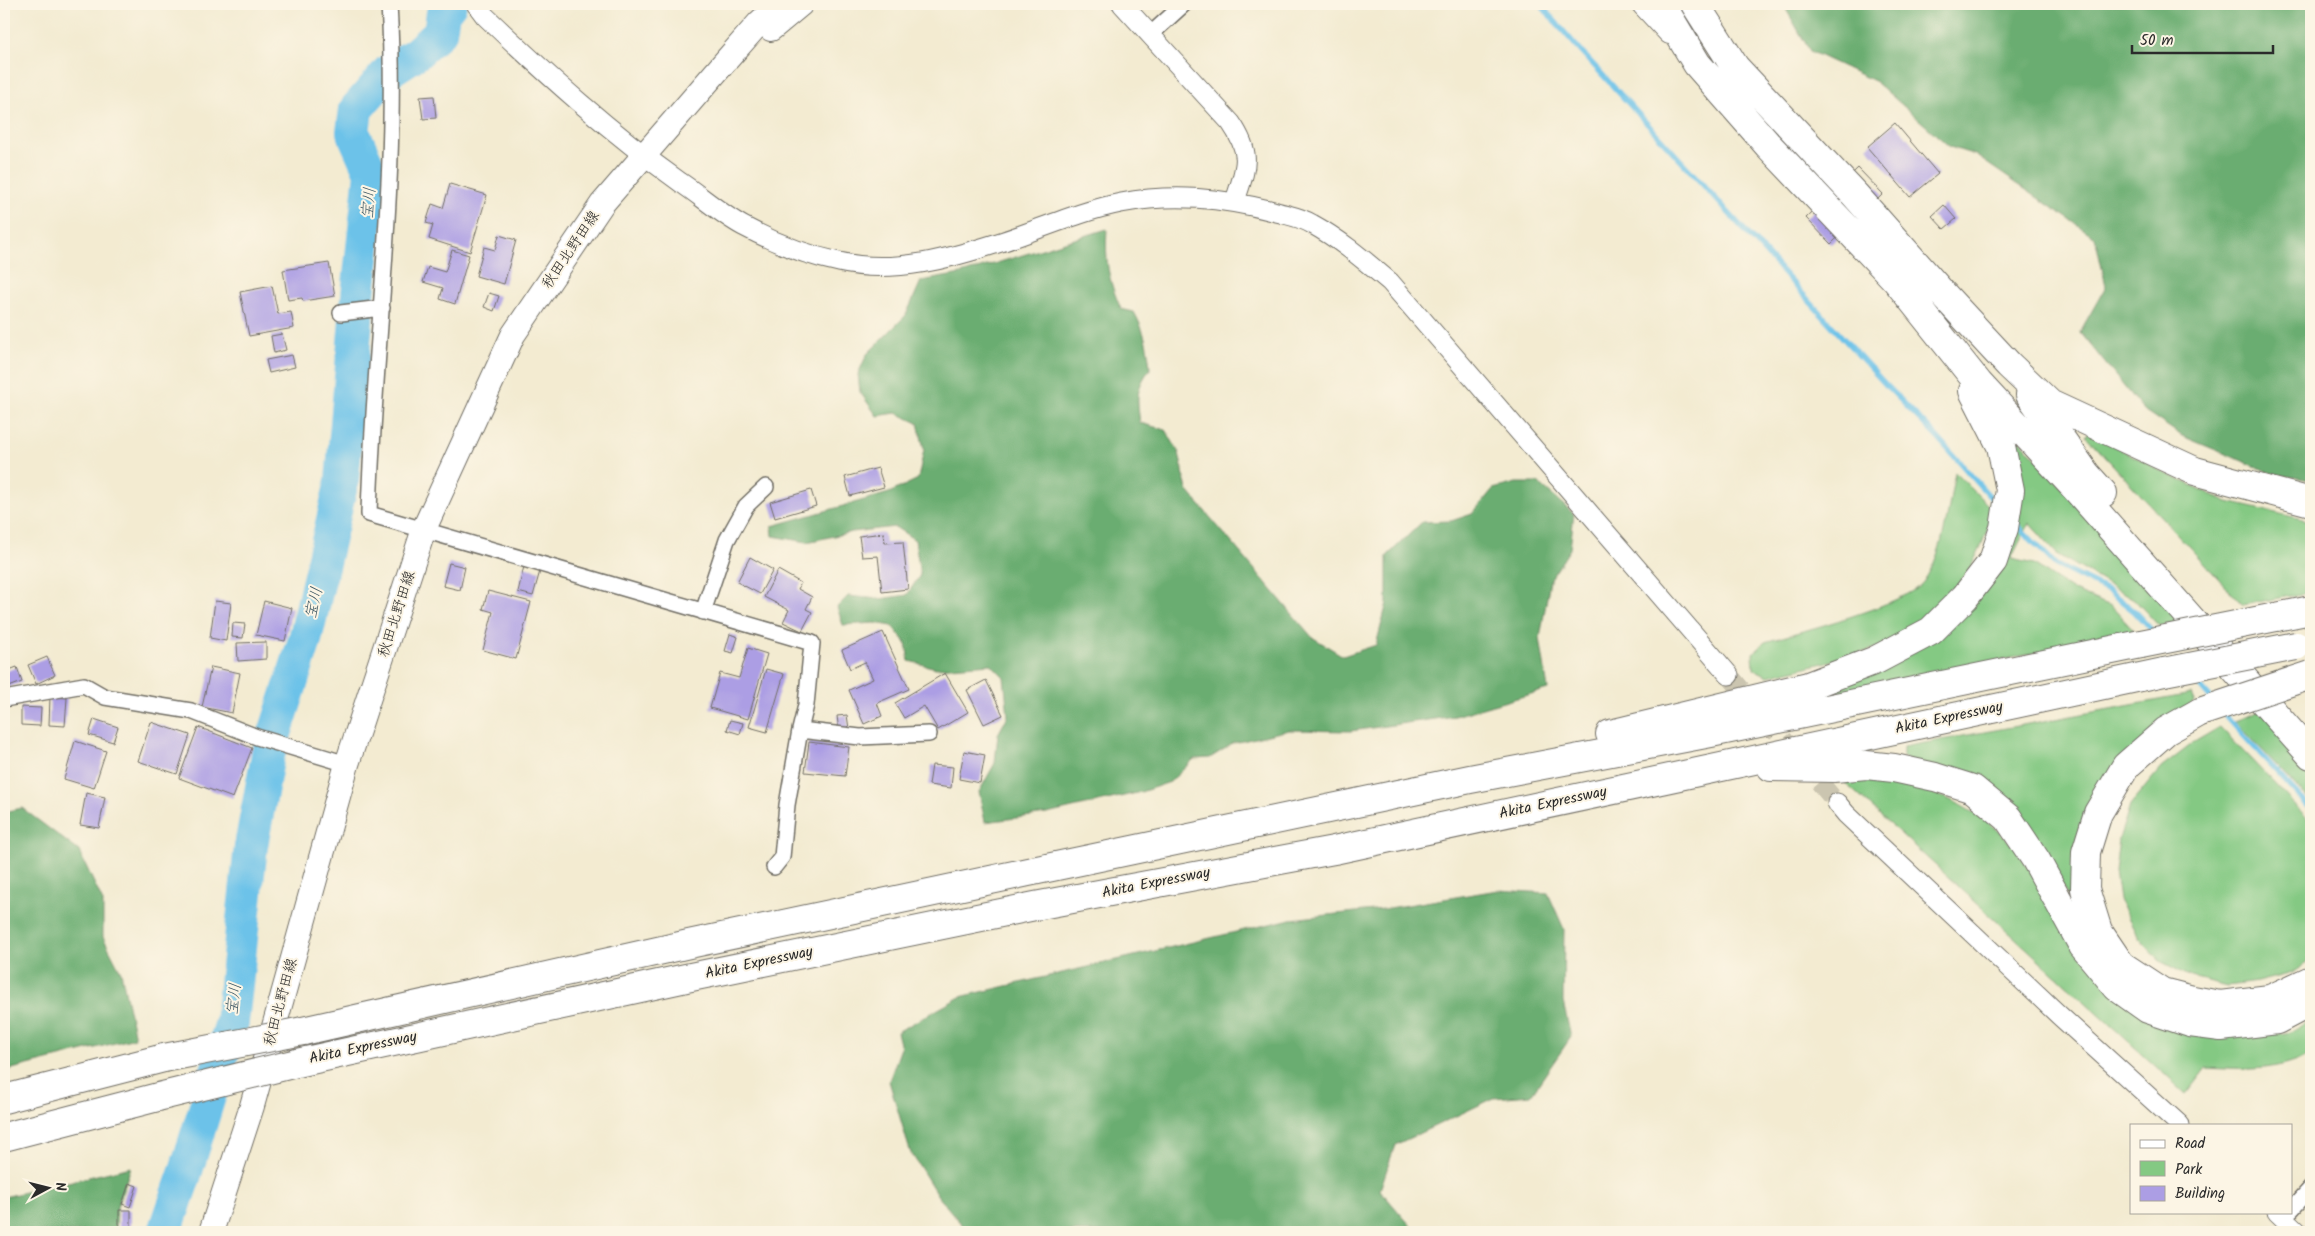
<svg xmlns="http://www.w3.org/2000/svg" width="2315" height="1236" font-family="Kalam,'Klee One',sans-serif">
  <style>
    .green { fill: #84c983; stroke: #587a57 }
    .forest { fill: #6bad71; stroke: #4b6c4e }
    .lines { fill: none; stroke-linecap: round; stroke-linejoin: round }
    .stream { stroke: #6cc2e9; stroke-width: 5.5 }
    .river { stroke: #6cc2e9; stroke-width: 34 }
    .building { fill: #ac9ee4 }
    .tertiary-tunnel { stroke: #cbc5b0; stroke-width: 19; stroke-dasharray: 19 9; stroke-linecap: butt }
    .minor-casing { stroke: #716e65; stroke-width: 18 }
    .tertiary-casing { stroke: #716e65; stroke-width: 21 }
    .primary-casing { stroke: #716e65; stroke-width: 26 }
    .motorway-casing { stroke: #716e65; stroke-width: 30 }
    .minor { stroke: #fff; stroke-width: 15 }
    .tertiary { stroke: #fff; stroke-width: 19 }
    .primary { stroke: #fff; stroke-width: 24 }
    .motorway { stroke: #fff; stroke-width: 28 }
    .motorway-bridge-casing { stroke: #716e65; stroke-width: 30; stroke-linecap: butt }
    .motorway-bridge { stroke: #fff; stroke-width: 28 }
    .labels { text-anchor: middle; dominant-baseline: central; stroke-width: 4; stroke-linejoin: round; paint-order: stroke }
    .street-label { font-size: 15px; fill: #2b2b2b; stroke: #fcf5e5 }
    .water-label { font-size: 16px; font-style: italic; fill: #3e5864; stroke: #fcf5e5 }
  </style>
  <rect width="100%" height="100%" fill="#fcf5e5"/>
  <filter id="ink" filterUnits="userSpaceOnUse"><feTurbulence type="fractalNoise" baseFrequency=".02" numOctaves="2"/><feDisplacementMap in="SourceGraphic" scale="10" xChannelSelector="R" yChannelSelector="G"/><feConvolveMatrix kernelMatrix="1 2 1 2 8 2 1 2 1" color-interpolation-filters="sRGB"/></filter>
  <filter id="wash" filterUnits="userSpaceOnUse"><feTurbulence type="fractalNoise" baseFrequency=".0096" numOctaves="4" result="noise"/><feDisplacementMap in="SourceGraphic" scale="20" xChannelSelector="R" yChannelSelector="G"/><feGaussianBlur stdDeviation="1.12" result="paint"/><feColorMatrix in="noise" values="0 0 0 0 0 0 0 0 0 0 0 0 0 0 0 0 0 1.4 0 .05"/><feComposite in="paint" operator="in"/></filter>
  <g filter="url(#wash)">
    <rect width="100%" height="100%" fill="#f3ebd1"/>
    <!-- green -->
    <path class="green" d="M2013 432 2182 623 2159 626 2134 599 2058 555 2029 523 2011 559 2034 564 2074 591 2111 606 2134 631 1795 706 1990 584Z
      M2089 432 2165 473 2228 502 2311 521V592L2243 605 2086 436Z
      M1955 472 1993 510C1981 556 1962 589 1925 619 1918 624 1912 632 1904 636 1866 656 1811 665 1768 676L1754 669 1753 653 1765 642C1795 633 1909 604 1924 581 1945 550 1948 508 1955 472Z
      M2191 694 2194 701 2114 768 2085 925 2033 836 1903 757V747Z
      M2265 709 2311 760V802L2235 721Z
      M2220 727 2311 822V960L2292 973 2257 982 2228 986 2191 977 2160 961 2139 938 2119 900 2115 872 2119 839 2130 805 2161 768 2196 741Z
      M1876 780 1913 785 1955 802 1987 821 2016 848 2045 895 2248 1037 2286 1033 2311 1021V1054C2276 1072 2244 1070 2206 1068L2186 1094 1844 782Z"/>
    <!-- forest -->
    <path class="forest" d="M1783 4H2311V480L2274 474 2182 436 2142 409 2080 332 2106 286 2095 237 1975 155 1950 147 1876 82 1810 51Z
      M1107 229C1105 261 1108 279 1121 309L1134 312C1145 332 1148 346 1150 369 1135 389 1137 399 1140 423L1166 430 1179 453 1187 490 1312 637 1343 656 1376 645 1387 603V556L1422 522 1451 521 1472 514 1493 489 1516 483H1538L1574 514 1570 549 1550 580 1540 638 1548 689 1455 716 1351 731 1289 730 1234 743 1210 758 1194 759 1170 782 1141 792 1047 814 985 822 979 792 995 763 998 734 1008 716 1004 677 991 664 936 668 909 661 906 643 892 626 875 623 843 625 837 607 848 596 880 599 907 595 920 575 915 540 895 527 852 532 807 542 773 536 772 526 889 493 918 479 924 449 918 423 896 413 877 416 860 392 858 374 867 354 906 315 921 281 961 274Z
      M22 808 79 851 103 902V937L121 972 135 1038 4 1071V812Z
      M1498 890 1548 893 1564 929 1563 1002 1571 1037 1531 1095 1494 1098 1395 1145 1380 1190 1416 1232H968L938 1196 910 1151 889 1081 901 1048 897 1032 960 997 1291 919 1383 909Z
      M131 1167 117 1207 116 1232H4V1197Z"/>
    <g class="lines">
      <!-- stream -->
      <path class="stream" d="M1540 4 1578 48 1886 385 1938 438 2000 508
        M2013 521 2056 565 2109 591 2134 611 2155 634
        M2190 675 2212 700
        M2223 713 2311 809"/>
      <!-- river -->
      <path class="river" d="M165 1232 185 1174 232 1022 251 846 268 755 305 640 342 481 359 285 371 173 353 132 356 109 389 71 417 53 440 32 443 13 450 4"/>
    </g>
    <g id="blocks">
      <!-- building -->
      <path class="building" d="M434 96 436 118 423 119 420 97Z
        M1895 123 1938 174 1910 197 1867 147Z
        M1858 168 1883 194 1831 244 1806 218Z
        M450 184 487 195 470 252 429 239 433 225 426 223 432 204 443 208Z
        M1944 205 1956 219 1944 229 1932 216Z
        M499 235 516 240 504 284 476 276 484 247 495 250Z
        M452 250 469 255 455 304 440 299 443 288 423 282 428 267 445 272Z
        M329 263 335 296 303 301 302 298 288 300 283 270Z
        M272 286 278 314 291 312 294 328 249 336 240 292Z
        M489 293 499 296 494 311 484 307Z
        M282 334 286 350 274 353 271 336Z
        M292 355 295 367 269 373 266 360Z
        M878 468 884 487 850 496 845 477Z
        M811 490 816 506 775 518 770 502Z
        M884 533 885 543 903 542 908 589 882 592 878 556 862 557 859 536Z
        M750 557 773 570 760 594 737 582Z
        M449 563 465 567 460 590 443 586Z
        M524 566 540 571 533 596 518 592Z
        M778 570 801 583 798 589 812 597 806 609 812 612 802 631 783 622 789 610 764 597Z
        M488 591 531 602 516 659 483 650 493 612 483 609Z
        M215 601 231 603 226 641 210 638Z
        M264 601 292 608 285 641 256 635Z
        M233 623 245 624 243 638 232 637Z
        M883 632 909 689 877 703 882 716 864 724 849 690 873 679 865 662 850 669 842 650Z
        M730 634 738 637 733 653 725 651Z
        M266 642V659L238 661 237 643Z
        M748 648 767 654 748 719 710 708 720 673 739 678Z
        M47 657 55 675 36 684 28 665Z
        M17 667 22 682 4 689V672Z
        M211 667 240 673 232 713 202 707Z
        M766 669 784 674 767 732 749 727Z
        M945 673 968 712 938 730 924 706 904 718 895 703Z
        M986 680 1003 715 984 724 967 690Z
        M50 697 67 698 65 726 49 725Z
        M21 707 41 708 40 726 21 725Z
        M847 715 849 729 839 731 837 716Z
        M94 719 118 727 113 742 89 735Z
        M730 720 743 723 740 734 727 730Z
        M151 722 190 735 177 774 138 761Z
        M198 727 252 748 233 798 179 778Z
        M75 741 106 751 94 788 64 779Z
        M809 742 849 747 845 776 805 772Z
        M964 751 985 755 980 783 959 779Z
        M932 765 953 767 951 788 929 785Z
        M86 793 105 797 99 828 80 825Z
        M129 1183 137 1186 130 1207 122 1204Z
        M119 1210H131V1232H119Z"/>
    </g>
  </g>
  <g filter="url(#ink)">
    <use href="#blocks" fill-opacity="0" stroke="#716e65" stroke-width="1"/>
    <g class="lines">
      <!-- tertiary-tunnel -->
      <path class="tertiary-tunnel" d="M1729 675 1837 803"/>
      <!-- minor casing -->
      <g class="minor-casing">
        <path id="minor" d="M389 4C399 174 374 344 369 514L812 643 806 705 800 730 787 805 782 857 774 867
          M1151 34 1184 4
          M341 313 382 308
          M703 612 727 540 746 506 766 487
          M4 699 84 685 105 697 191 711 257 737 347 764
          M800 730 860 737 929 734
          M2291 1210 2311 1188"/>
      </g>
      <!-- tertiary casing -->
      <g class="tertiary-casing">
        <path id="tertiary" d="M476 4 485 16C547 75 610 132 680 182 701 196 721 214 743 226 773 242 806 255 839 262 894 275 952 258 1004 241 1043 228 1081 211 1121 203 1174 193 1222 198 1273 211 1286 215 1301 217 1312 224 1341 240 1365 261 1390 282L1729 675
          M1122 4 1231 123C1253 155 1246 167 1235 201
          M1837 803 1846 814 2060 1016 2180 1125
          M2277 1212 2298 1232"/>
      </g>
      <!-- primary casing -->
      <g class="primary-casing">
        <path id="primary" d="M1644 4 1670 32
          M771 29 801 4
          M211 1232 252 1106 347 764 424 529 513 335 602 204 723 64 759 23 780 4"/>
      </g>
      <!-- motorway casing -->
      <g class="motorway-casing">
        <path id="motorway" d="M1661 4 1697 64 1768 145 1896 280 1979 384 2077 490 2311 755
          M1695 4 1735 67 1855 195 1942 293 2009 365 2050 404 2195 471 2311 502
          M2030 395 2086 474 2103 493
          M2276 617 2311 610
          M2200 712 2166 731 2126 766 2098 813 2086 852 2085 889 2098 931 2121 965 2162 992 2193 1000 2220 1005 2270 999 2311 980
          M1610 734 1808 686 1876 660 1931 631 1965 597 1993 561 2004 528 2010 490 2001 446 1973 391
          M1771 767 1834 768 1866 765 1894 768 1935 777 1973 789 2008 818 2036 860 2083 946 2117 987 2148 1009 2190 1023 2221 1027 2277 1020 2311 1002
          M303 1031 689 944 1028 872 1470 779 1711 733 2141 644
          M297 1063 686 978 1035 906 1334 850 2164 672
          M4 1099 164 1058
          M4 1137 158 1097"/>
      </g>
      <!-- minor -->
      <use href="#minor" class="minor"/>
      <!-- tertiary -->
      <use href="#tertiary" class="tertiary"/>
      <!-- primary -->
      <use href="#primary" class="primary"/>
      <!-- motorway -->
      <use href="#motorway" class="motorway"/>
      <!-- motorway-bridge casing -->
      <g class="motorway-bridge-casing">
        <path id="motorway-bridge" d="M2141 644 2276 617
          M2164 672 2296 646
          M2200 712 2311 675
          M164 1058 303 1031
          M158 1097 297 1063"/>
      </g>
      <!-- motorway-bridge -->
      <use href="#motorway-bridge" class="motorway-bridge"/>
    </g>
  </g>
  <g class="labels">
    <!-- street labels -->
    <g class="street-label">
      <text transform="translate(571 250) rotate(-56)">秋田北野田線</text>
      <text transform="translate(397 614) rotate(-72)">秋田北野田線</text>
      <text transform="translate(1949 718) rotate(-12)">Akita Expressway</text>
      <text transform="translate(1553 803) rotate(-12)">Akita Expressway</text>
      <text transform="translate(1156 883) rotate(-11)">Akita Expressway</text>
      <text transform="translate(759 963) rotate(-12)">Akita Expressway</text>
      <text transform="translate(281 1002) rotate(-75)">秋田北野田線</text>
      <text transform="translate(363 1048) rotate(-12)">Akita Expressway</text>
    </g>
    <!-- water labels -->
    <g class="water-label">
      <text transform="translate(369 203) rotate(-85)">宝川</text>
      <text transform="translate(314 603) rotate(-77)">宝川</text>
      <text transform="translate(234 999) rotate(-83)">宝川</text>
    </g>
  </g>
  <!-- margin -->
  <rect width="2315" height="1236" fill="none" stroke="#fcf5e5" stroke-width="20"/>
  <!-- legend -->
  <rect x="2130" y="1124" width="162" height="90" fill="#fcf5e5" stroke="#a8a49b"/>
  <rect x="2140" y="1140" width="25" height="8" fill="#ffffff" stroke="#a8a49b"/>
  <text x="2175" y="1148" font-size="15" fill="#2b2b2b">Road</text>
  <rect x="2140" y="1161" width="25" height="15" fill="#84c983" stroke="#a8a49b"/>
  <text x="2175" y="1174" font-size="15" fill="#2b2b2b">Park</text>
  <rect x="2140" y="1186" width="25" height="15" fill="#ac9ee4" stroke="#a8a49b"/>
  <text x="2175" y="1198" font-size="15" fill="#2b2b2b">Building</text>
  <!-- north arrow -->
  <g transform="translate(48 1188) rotate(83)" stroke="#fcf5e5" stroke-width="4" paint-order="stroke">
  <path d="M0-4L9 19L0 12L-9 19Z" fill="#2b2b2b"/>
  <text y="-8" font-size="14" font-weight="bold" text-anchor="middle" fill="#2b2b2b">N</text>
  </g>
  <!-- scale -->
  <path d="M2132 45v8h141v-8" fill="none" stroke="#2b2b2b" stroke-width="2.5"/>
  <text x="2140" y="45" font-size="15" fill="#2b2b2b" stroke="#fcf5e5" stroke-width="4" paint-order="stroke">50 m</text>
</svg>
